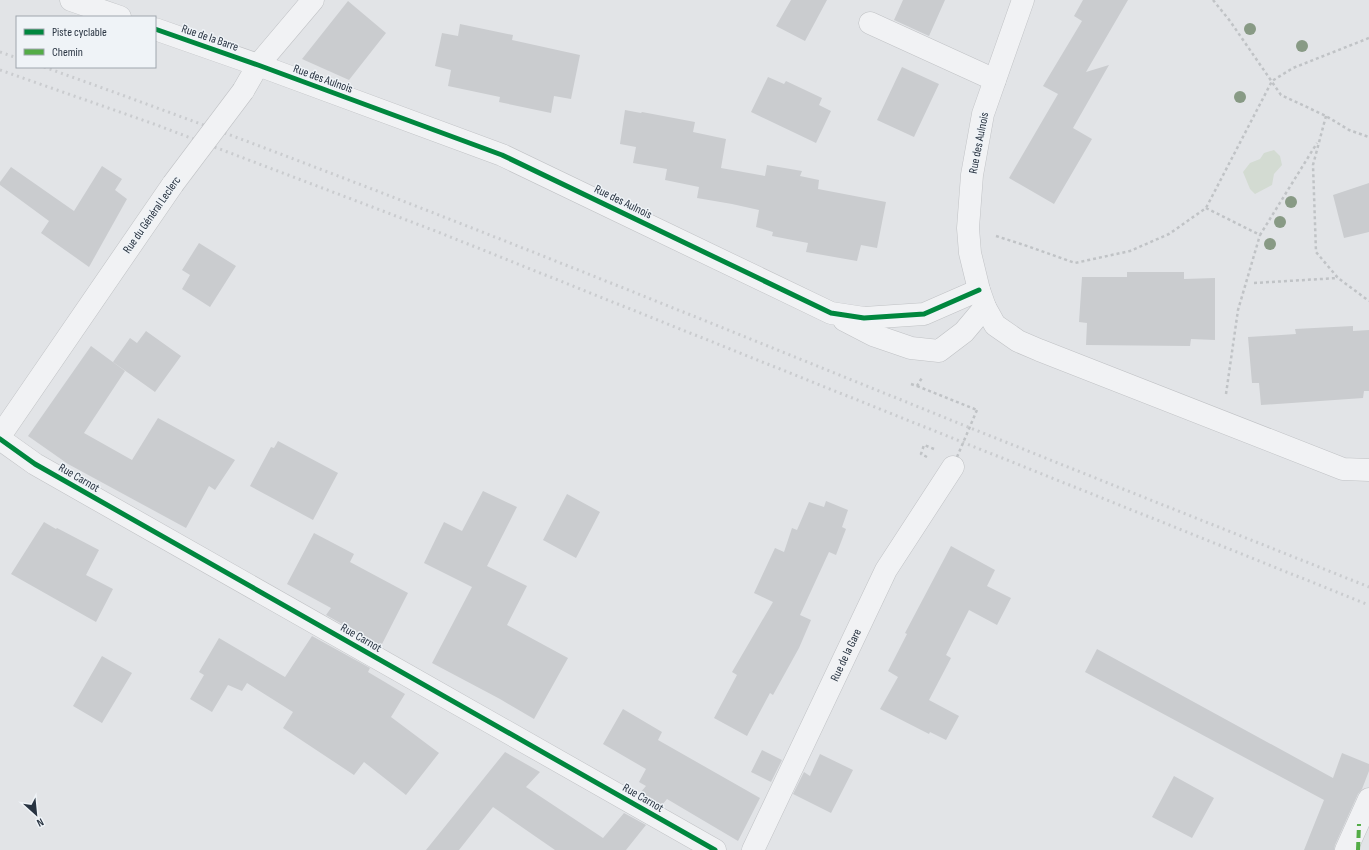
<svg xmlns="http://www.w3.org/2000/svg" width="1369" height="850" font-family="'Sofia Sans Condensed',sans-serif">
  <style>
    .green { fill: #d3dbd2 }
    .building { fill: #cacccf }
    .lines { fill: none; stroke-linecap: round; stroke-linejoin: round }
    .minor-casing { stroke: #c0c2c5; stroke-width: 23 }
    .path { stroke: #c0c3c6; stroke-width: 2.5; stroke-dasharray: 3 3; stroke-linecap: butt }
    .minor { stroke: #f1f2f4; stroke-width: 22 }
    .rail { stroke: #cacccf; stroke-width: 3; stroke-dasharray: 2 4; stroke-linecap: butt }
    .minor-bridge-casing { stroke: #c0c2c5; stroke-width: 23; stroke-linecap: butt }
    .path-bridge { stroke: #c0c3c6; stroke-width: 2.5; stroke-dasharray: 3 3; stroke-linecap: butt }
    .minor-bridge { stroke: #f1f2f4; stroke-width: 22 }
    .quiet { stroke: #53ac46; stroke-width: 4; stroke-dasharray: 8 4; stroke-linecap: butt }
    .cycleway-casing { stroke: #eff3f7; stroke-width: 8 }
    .cycleway { stroke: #00873e; stroke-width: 5 }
    .tree { fill: #889a85 }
    .labels { text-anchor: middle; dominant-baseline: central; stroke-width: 3; stroke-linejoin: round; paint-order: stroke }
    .street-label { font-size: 12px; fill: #283341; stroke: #eff3f7 }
  </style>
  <rect width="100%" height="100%" fill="#e2e4e7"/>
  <!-- green -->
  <path class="green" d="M1274 150 1280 156 1282 165 1274 174 1272 185 1255 194 1250 189 1243 172 1250 163 1260 159 1264 153Z"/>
  <!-- building -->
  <path class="building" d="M791 0H827L805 41 776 26Z
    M903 0H945L929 36 894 20Z
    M1083 0H1128L1086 72 1109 65 1073 128 1092 139 1054 204 1009 178 1058 94 1043 86 1082 21 1074 16Z
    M348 1 386 33 349 80 302 59Z
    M460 24 513 35 512 40 580 55 571 99 554 96 551 113 499 102 500 97 448 86 451 70 435 66 442 33 458 36Z
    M902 67 939 84 914 137 877 120Z
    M768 77 784 84 786 81 822 98 819 105 831 111 816 143 751 112Z
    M625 110 641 113 642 112 695 122 693 132 726 139 721 168 765 176 767 165 802 171 800 176 819 180 818 189 886 202 877 248 861 245 857 261 806 252 808 243 772 236 773 232 756 227 759 210 732 204 697 198 699 187 665 180 667 169 633 163 636 147 620 144Z
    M102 166 122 179 115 190 127 199 89 267 41 233 49 221 0 185V182L11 167 74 211Z
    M1369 183V232L1344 238 1333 195Z
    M199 243 236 266 210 307 182 289 190 275 182 270Z
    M1127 272H1184V279L1215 278V340L1191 339 1190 346 1086 345 1087 323 1079 322 1082 277H1127Z
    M1353 326V331L1369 330V391H1364L1363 398 1261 405 1259 383H1252L1248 337 1296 334 1295 329Z
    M146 331 181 356 155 392 113 362 130 338 137 343Z
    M91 346 125 371 84 433 132 460 158 418 235 460 215 490 209 486 186 528 68 464 28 436Z
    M278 441 338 473 313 520 250 486 271 447 274 448Z
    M483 491 517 507 487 566 527 586 507 625 568 658 534 719 500 699 432 663 472 587 424 563 444 522 462 531Z
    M567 494 600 512 576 558 543 540Z
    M826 501 848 510 842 527 846 529 836 555 829 552 800 615 811 620 799 648 773 695 770 693 747 736 714 718 737 675 732 672 773 602 754 593 775 548 784 552 792 528 797 530 809 502 824 507Z
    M44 522 56 529 57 528 99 550 86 575 113 589 96 622 11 574Z
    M314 533 354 554 350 562 408 593 381 646 326 615 331 608 287 584Z
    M951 546 995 570 987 586 1011 598 997 625 969 610 946 655 951 658 929 700 959 716 946 740 930 732 929 734 880 709 898 677 888 671 907 634 905 633Z
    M312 636 370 668 368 672 405 694 391 717 439 753 406 795 364 762 354 775 283 728 293 712 247 683 242 691 228 685 212 712 190 699 204 675 199 672 219 638 285 677Z
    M1097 649 1333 778 1342 753 1369 764V771L1362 789 1358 794 1335 845 1334 850H1304L1324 800 1085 672Z
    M102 656 132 673 102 723 73 706Z
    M623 709 662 732 658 740 760 798 738 841 667 799 662 805 640 793 646 786 639 782 646 769 603 744Z
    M762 750 782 760 771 782 751 772Z
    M505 752 540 772 526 787 603 838 624 813 646 825 626 850H555L493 807 459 850H426Z
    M820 754 853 770 831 813 793 794 804 772 810 776Z
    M1174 776 1214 798 1192 838 1152 817Z"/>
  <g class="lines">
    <!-- minor casing -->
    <g class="minor-casing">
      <g id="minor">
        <path d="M71 0 120 17"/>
        <path d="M1023 0 983 114 972 175 968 228 970 253 979 290 985 307 995 325 1018 341 1039 350 1343 469 1369 470"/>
        <path d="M870 23 995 80"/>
        <path d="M155 29 258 65 502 155 831 313 864 318 924 314 979 290"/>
        <path d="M243 91 258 65 313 0"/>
        <path d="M844 320 873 335 911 348 939 351 964 332 985 307"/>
        <path d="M0 436 173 184"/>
        <path d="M0 439 35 464 715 850"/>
        <path id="s1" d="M753 850 886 570 953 467"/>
        <path d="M1346 850 1369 799"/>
      </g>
    </g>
    <!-- path -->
    <path class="path" d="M1213 0 1230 21 1281 95 1326 116 1349 130 1369 137
      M1326 116 1313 165 1316 252 1338 278 1369 301
      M1206 208 1260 235 1317 143
      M996 236 1024 245 1075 263 1130 251 1169 234 1206 208 1272 81 1293 68 1369 38
      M1254 283 1338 278
      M911 384 917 386 923 376
      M917 386 977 410
      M1226 394 1238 310 1260 235
      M927 457 921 454 924 445 934 449"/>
    <!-- minor -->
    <use href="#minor" class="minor"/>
    <!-- rail -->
    <path class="rail" d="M0 52 17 58
      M44 67C334 170 619 286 904 401 1059 464 1214 525 1369 587
      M0 70 154 124 438 232 1369 605"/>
    <!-- minor-bridge casing -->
    <g class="minor-bridge-casing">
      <path id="minor-bridge" d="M173 184 243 91"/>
    </g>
    <!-- path-bridge -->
    <path class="path-bridge" d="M957 457 977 410"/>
    <!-- minor-bridge -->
    <use href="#minor-bridge" class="minor-bridge"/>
    <!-- quiet -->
    <path class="quiet" d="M1358 850 1359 824"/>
    <!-- cycleway casing -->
    <g class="cycleway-casing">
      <path id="cycleway" d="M155 29 258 65 502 155 831 313 864 318 924 314 979 290
        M0 439 35 464 715 850"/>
    </g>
    <!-- cycleway -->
    <use href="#cycleway" class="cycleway"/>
  </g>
  <!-- trees -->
  <g class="tree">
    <circle cx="1250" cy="29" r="6"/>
    <circle cx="1302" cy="46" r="6"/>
    <circle cx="1240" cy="97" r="6"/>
    <circle cx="1291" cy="202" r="6"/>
    <circle cx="1280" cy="222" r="6"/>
    <circle cx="1270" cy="244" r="6"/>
  </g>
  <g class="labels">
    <!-- street labels -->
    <g class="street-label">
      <text transform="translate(210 38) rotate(19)">Rue de la Barre</text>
      <text transform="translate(323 79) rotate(20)">Rue des Aulnois</text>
      <text transform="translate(979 143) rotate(-79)">Rue des Aulnois</text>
      <text transform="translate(623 202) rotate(26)">Rue des Aulnois</text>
      <text transform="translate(152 215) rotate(-55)">Rue du Général Leclerc</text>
      <text transform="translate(79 478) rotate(30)">Rue Carnot</text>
      <text transform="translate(361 638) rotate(30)">Rue Carnot</text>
      <text stroke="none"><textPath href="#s1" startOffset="216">Rue de la Gare</textPath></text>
      <text transform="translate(643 798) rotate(30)">Rue Carnot</text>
    </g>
  </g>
  <!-- legend -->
  <rect x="16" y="16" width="140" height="52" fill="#eff3f7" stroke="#9fa6ae"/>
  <rect x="24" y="29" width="20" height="6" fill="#00873e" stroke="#9fa6ae"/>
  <text x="52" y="36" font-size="12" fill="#283341">Piste cyclable</text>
  <rect x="24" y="49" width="20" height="6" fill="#53ac46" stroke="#9fa6ae"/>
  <text x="52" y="56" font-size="12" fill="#283341">Chemin</text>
  <!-- north arrow -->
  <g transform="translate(36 814) rotate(153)" stroke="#eff3f7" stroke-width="3" paint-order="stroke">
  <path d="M0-3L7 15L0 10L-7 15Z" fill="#283341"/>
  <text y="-6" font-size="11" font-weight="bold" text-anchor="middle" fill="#283341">N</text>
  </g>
</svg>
